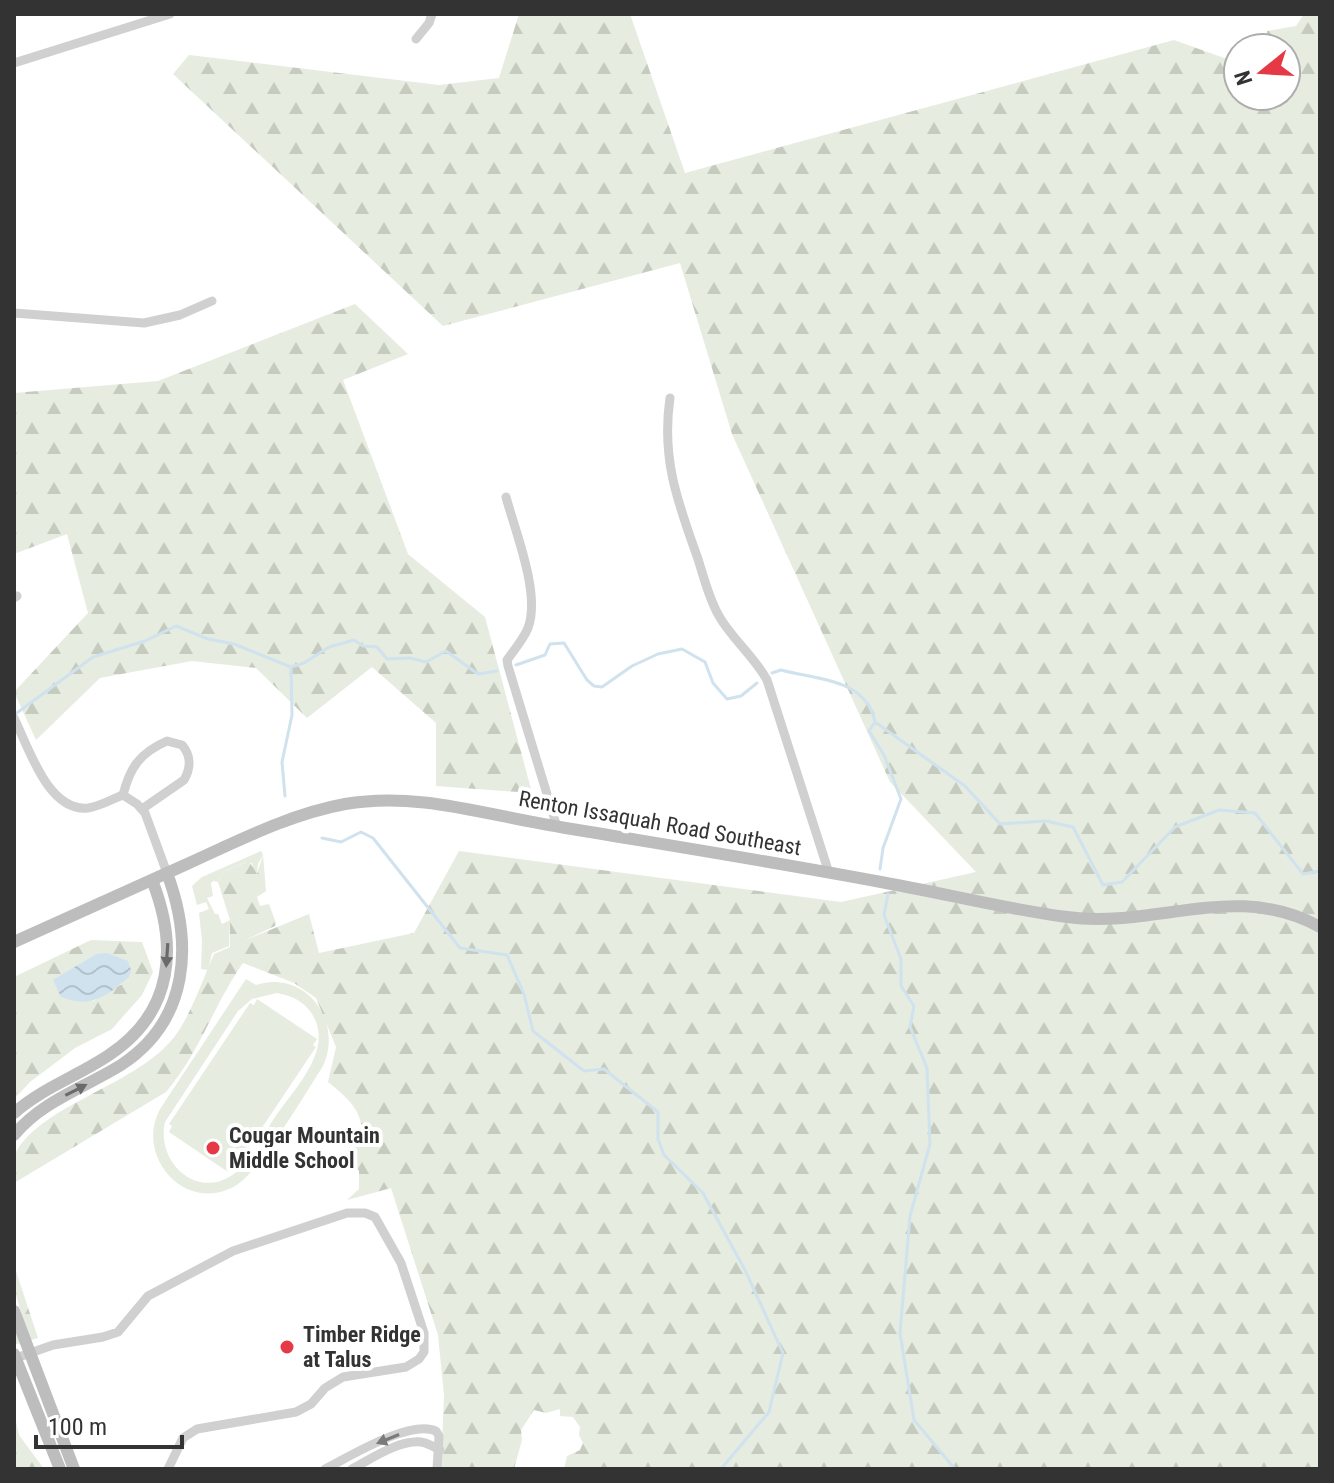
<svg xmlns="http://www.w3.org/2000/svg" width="1334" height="1483" font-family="'Roboto Condensed',sans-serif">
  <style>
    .green { fill: #e6ecdf; fill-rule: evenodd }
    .forest { fill: url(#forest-firs); fill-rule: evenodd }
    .water { fill: url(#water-waves) }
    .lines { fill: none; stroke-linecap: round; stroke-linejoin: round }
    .stream { stroke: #cfe2ee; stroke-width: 3 }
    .street { stroke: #d0d0d0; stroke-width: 9 }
    .secondary { stroke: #bdbdbd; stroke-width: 12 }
    .oneway { fill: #6a6a6a }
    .oneway2 { fill: #7a7a7a }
    .poi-dot { fill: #e63946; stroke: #fff; stroke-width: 3 }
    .labels { text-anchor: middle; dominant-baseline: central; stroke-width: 8; stroke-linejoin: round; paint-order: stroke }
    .street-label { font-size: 22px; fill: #333; stroke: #fff }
    .poi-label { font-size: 22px; font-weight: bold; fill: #333; stroke: #fff; text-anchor: start }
  </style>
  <defs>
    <pattern id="forest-firs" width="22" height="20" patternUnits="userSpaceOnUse" patternTransform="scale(2)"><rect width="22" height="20" fill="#e6ecdf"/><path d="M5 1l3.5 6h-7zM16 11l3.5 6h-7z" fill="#c6cbc0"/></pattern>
    <pattern id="water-waves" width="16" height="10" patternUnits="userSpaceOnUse" patternTransform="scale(2)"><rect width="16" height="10" fill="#cfe2ee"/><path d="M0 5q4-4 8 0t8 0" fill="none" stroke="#b2c2cd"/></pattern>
  </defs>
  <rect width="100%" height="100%" fill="#fff"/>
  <!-- green -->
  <path class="green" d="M261 851 263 855 258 864 257 874 254 872 252 863 246 862 223 872 218 882 213 881 211 883 213 896 207 898 215 914H218L222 924 230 920 229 946 212 953 208 970 201 969 202 941 199 913 209 909 206 902 197 905 192 886 202 877Z
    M246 979 256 985C305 969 344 1021 323 1066 306 1092 259 1173 235 1186 184 1215 132 1153 162 1106ZM277 993C292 996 304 1001 312 1014 335 1049 294 1089 275 1117 263 1135 250 1164 231 1176 194 1199 156 1160 165 1122L238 1011 252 999Z
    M257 999 317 1039 313 1045 316 1047 235 1168 232 1166 228 1172 169 1132 172 1126 169 1124 250 1003 254 1005Z"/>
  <!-- forest -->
  <path class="forest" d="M519 14H630L685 173 1174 40 1238 63V96H1286V48H1266L1267 31 1296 26 1304 14H1320V1469H564L567 1456 580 1450 583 1443 579 1435 580 1427 573 1417 560 1416V1409L546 1413 534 1410 521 1430 522 1440 514 1469H441L444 1396 438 1335 391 1188 347 1200 359 1189V1171L345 1153 361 1142C366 1113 349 1099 328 1082L336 1047 316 998 294 983 243 963C214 1004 199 1054 166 1092L14 1183C14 1174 12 1160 16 1152 43 1105 131 1086 170 1042 188 1023 203 979 214 954L230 947V920L218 882 223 872 249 861 257 874 263 855 266 891 257 897 260 906 269 904 276 923 275 926 243 941 309 914 319 953 414 933 459 851 841 902 976 872 890 782 732 434 680 263 443 326 173 74 189 55 439 85 499 78Z
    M355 304 408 354 343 380 408 554 485 617 532 793 436 786V723L372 667 307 718 256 668 192 661 100 678 36 740 14 692 88 613 67 534 14 554V393L158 381Z
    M91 940 142 942 153 972 142 995 112 1029 75 1048 30 1082 14 1099V977ZM96 954 122 984 93 1001 70 970Z
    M14 1265 38 1338 14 1345V1335L26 1330 14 1288Z
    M14 1413 19 1435 44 1469H14Z"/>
  <!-- water -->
  <path class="water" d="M107 953 128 961 131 970 129 977C107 996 91 1009 61 997L53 980 96 954Z"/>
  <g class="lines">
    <!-- stream -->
    <path class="stream" d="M516 665 545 655 550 644 564 643 587 680 594 686 602 687 632 666 658 654 682 649 705 662 713 683 727 699 741 696 757 683
      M772 673 781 670C817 680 866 678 875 722L965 786 1000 824 1046 821 1073 827 1103 885 1122 882 1175 827 1219 810 1255 813 1303 874 1320 871
      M14 715 93 657 145 641 176 626 208 639 234 644 291 667 304 663 329 647 354 640 363 646 377 647 387 659 410 658 426 662 446 651 478 674 497 671
      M875 722 869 731 884 755 901 799 883 848 880 869
      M285 796 282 762 292 715 291 667
      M322 838 341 842 361 832 373 838 460 948 507 955 524 994 533 1031 584 1071 604 1069 658 1112V1139L664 1155 703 1193 746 1272 783 1353 769 1412 721 1469
      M888 894 884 915 901 959V986L914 1006 910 1027 927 1068 930 1144 910 1216 900 1333 914 1420 955 1469"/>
    <!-- street -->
    <path class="street" d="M416 39 429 23 432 14
      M14 63 170 14
      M14 313 144 323 180 315 212 301
      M670 398C661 459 678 503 698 559 704 578 709 599 719 616 732 639 754 656 767 680L829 873
      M506 497C515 531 541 594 528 628 523 640 514 650 507 660L508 666 557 827
      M14 598 17 596
      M14 718C29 748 48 812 88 808 101 806 112 799 123 795L137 804 145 813 167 873
      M123 795C130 767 140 753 167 741L182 745C191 755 191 768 184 780L142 809
      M16 1358 53 1345 103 1337 118 1332 148 1296 233 1251 347 1213H365L375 1217 401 1263 424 1333V1352L419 1359 406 1367 343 1377 325 1388 311 1404 296 1412 197 1429 183 1438 168 1469
      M325 1469C349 1457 410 1419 436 1431L439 1436 437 1469
      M352 1469C371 1459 398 1440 421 1442 428 1443 434 1447 440 1450"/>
    <!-- secondary -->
    <path class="secondary" d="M14 942C72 916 129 890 187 864 238 841 290 814 345 804 418 791 489 816 560 827 667 845 774 862 881 882 943 893 1005 909 1067 917 1156 929 1236 880 1320 927
      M14 1113C42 1088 78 1076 109 1055 174 1012 178 946 152 880
      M14 1135C42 1101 84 1088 121 1065 190 1020 193 943 167 873
      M14 1311 74 1469
      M14 1354 60 1469"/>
  </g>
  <!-- one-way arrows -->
  <defs><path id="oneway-solid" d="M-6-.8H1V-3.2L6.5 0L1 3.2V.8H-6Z" transform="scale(2)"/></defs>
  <g class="oneway">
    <use href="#oneway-solid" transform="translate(167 955) rotate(94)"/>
    <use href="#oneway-solid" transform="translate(76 1090) rotate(-27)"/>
  </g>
  <use class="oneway2" href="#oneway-solid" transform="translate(388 1439) rotate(158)"/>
  <!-- markers -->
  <g class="poi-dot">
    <circle cx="213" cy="1148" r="8"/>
    <circle cx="287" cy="1347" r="8"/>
  </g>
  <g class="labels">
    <!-- street labels -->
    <g class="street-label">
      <text transform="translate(660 823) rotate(10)">Renton Issaquah Road Southeast</text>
    </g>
    <!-- poi labels -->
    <g class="poi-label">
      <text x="229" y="1135">Cougar Mountain<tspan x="229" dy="25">Middle School</tspan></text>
      <text x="303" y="1334">Timber Ridge<tspan x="303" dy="25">at Talus</tspan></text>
    </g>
  </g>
  <!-- border -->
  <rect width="1334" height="1483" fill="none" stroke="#333333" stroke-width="32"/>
  <!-- north arrow -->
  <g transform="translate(1262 72) rotate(252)"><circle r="38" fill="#ffffff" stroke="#adadad" stroke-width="2"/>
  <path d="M0-6L14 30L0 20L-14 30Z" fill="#e63946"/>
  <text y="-12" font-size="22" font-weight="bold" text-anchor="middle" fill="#333333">N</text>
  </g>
  <!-- scale -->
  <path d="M36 1435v12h146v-12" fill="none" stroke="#333333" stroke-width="4"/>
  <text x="48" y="1435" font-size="24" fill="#333333" stroke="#ffffff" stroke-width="6" paint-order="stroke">100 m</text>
</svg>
